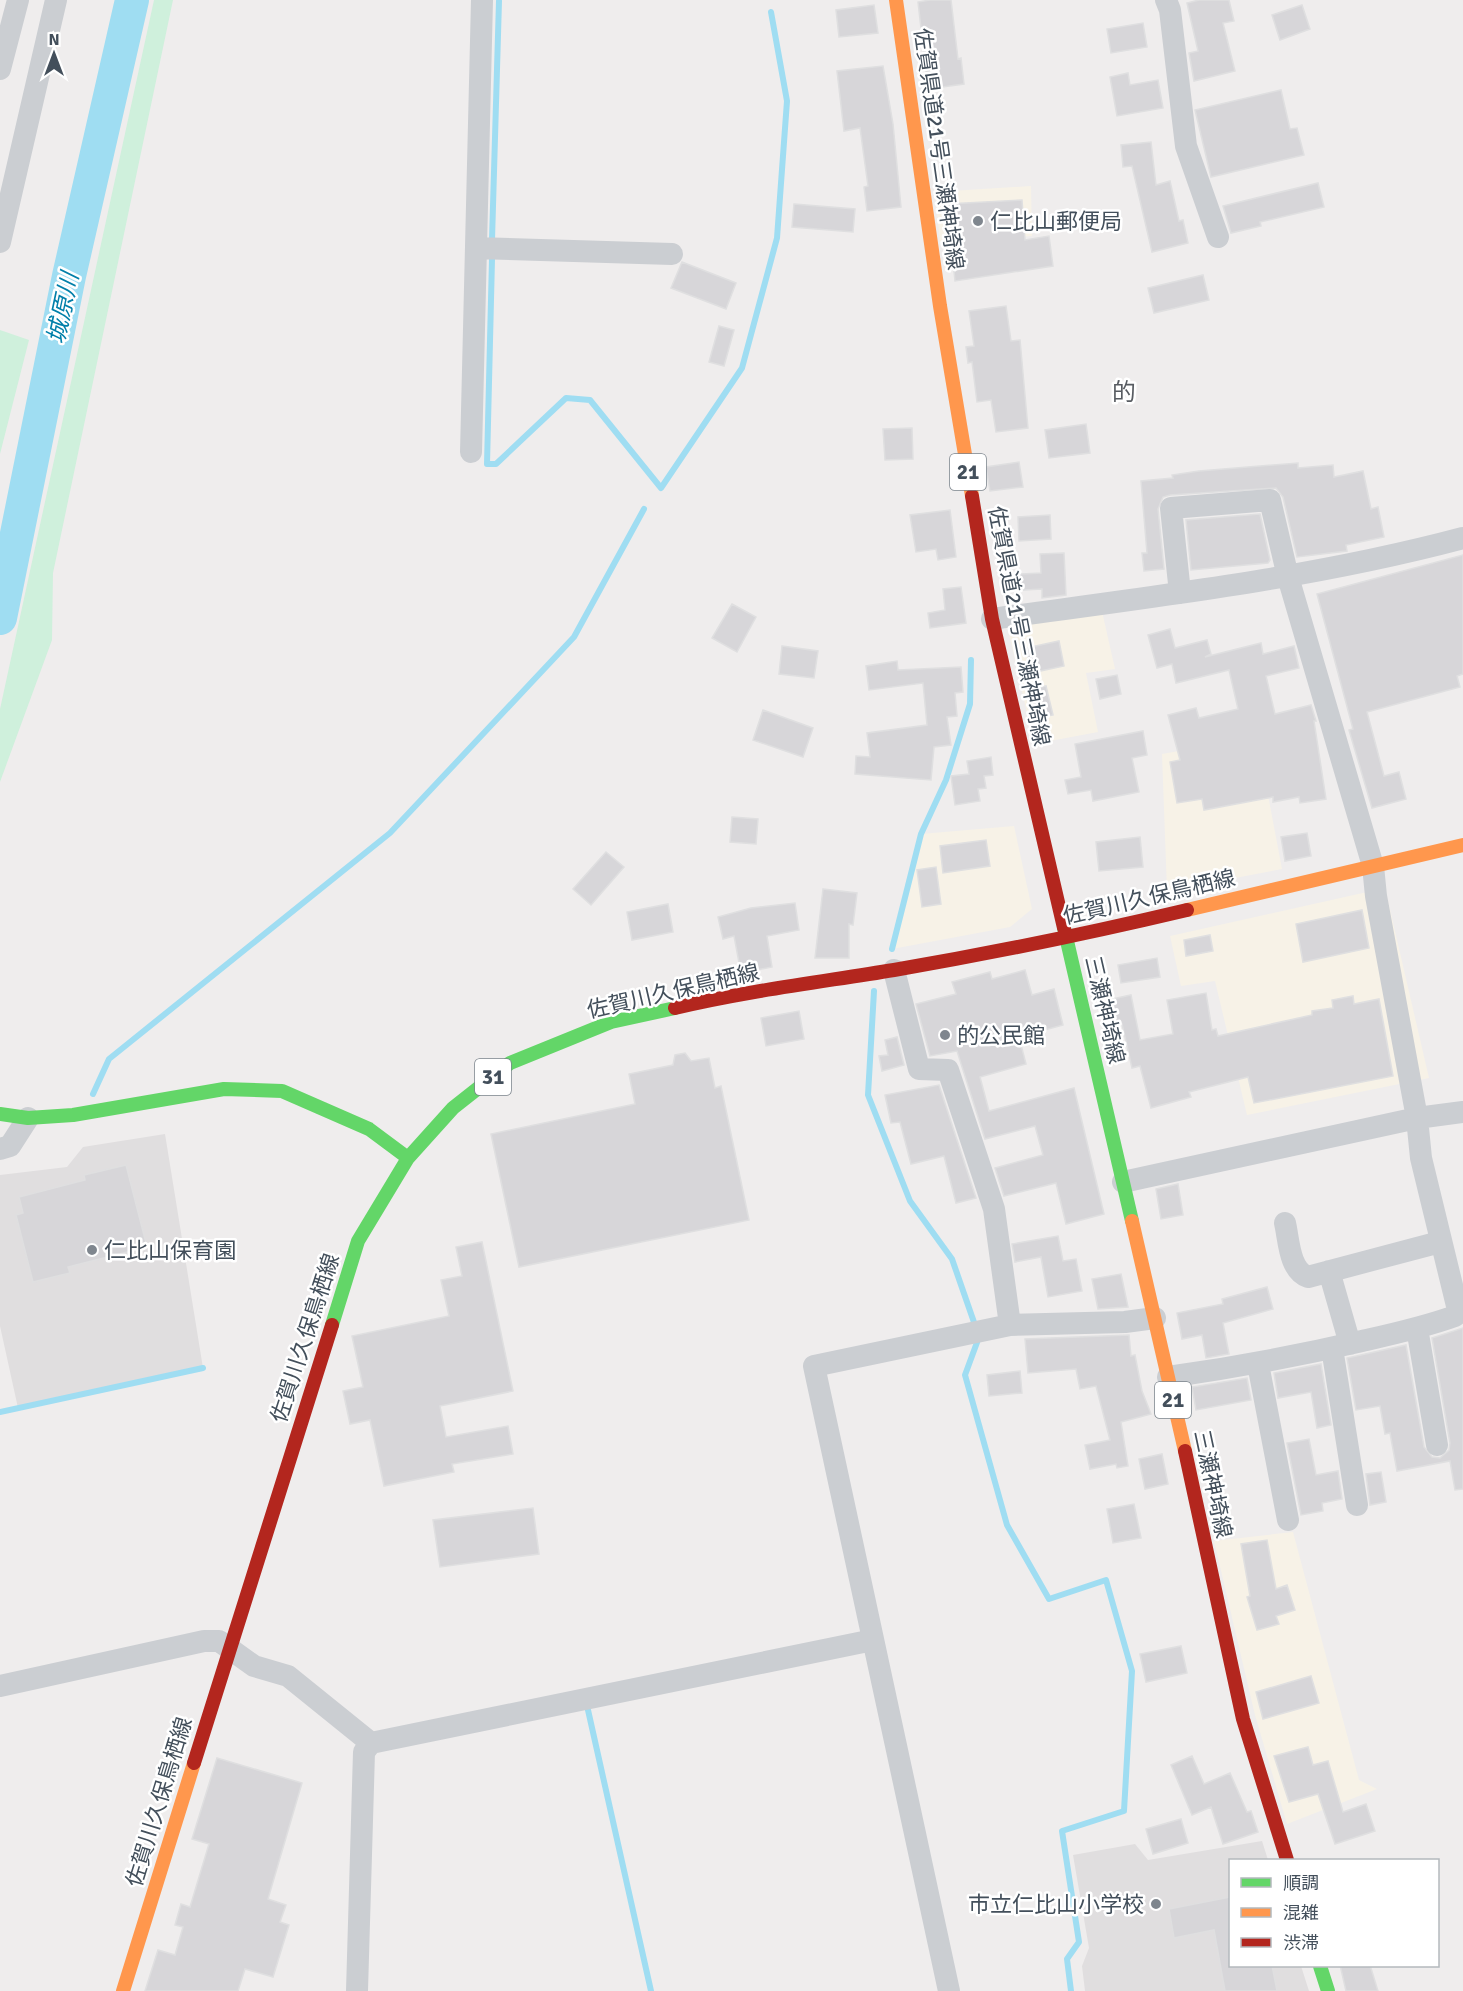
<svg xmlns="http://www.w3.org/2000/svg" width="1463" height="1991" font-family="Signika,'Noto Sans JP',sans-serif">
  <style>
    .commercial { fill: #f7f2e7 }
    .education { fill: #e0dedf }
    .green { fill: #cff0dc }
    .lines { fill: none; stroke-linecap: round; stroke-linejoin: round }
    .stream { stroke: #9fddf2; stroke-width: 6 }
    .river { stroke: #9fddf2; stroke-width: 34 }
    .building { fill: #d7d6d9; stroke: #dfdfe0; stroke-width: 1.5 }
    .street { stroke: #cbced2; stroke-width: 22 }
    .fast { stroke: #63d668; stroke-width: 14 }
    .slow { stroke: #ff974d; stroke-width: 14 }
    .jam { stroke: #b3261e; stroke-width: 14 }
    .poi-dot { fill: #7f868e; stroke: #fff; stroke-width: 2 }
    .labels { text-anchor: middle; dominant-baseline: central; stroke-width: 5; stroke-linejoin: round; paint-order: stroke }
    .shield { fill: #fff; stroke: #7b848c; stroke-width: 1.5 }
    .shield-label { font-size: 21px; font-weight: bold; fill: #434f5b }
    .street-label { font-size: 22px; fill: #434f5b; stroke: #fff }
    .poi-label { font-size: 22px; fill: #434f5b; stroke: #fff; text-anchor: start }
    .water-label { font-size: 24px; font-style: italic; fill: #017fa9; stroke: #fff }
    .neighbourhood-label { font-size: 24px; fill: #585c62; stroke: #fff }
  </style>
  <rect width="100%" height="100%" fill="#efeded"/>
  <!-- commercial -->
  <path class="commercial" d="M1031 186 1032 236 940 242 935 192Z
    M1099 598 1115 669 1086 673 1098 732 1034 744 1004 612Z
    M1257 737 1282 869 1167 891 1162 754Z
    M1014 826 1032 909 1010 927 892 949 921 834Z
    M1385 888 1429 1078 1247 1115 1215 981 1181 986 1170 936Z
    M1293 1532 1359 1780 1377 1789 1287 1824 1255 1715 1214 1541Z"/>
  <!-- education -->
  <path class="education" d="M165 1134 203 1368 18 1408 0 1326V1175L67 1167 83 1147Z
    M1262 1841 1268 1860H1230V1966H1301L1309 1991H1085L1082 1966 1089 1948 1073 1855 1135 1844 1148 1860Z"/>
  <!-- green -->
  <path class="green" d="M154 0H173L53 573 52 640 0 782V709Z
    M0 330 29 340 0 454Z"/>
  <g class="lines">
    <!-- stream -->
    <path class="stream" d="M492 240 499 1
      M492 259 487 464H496L566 398 590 400 661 488 742 368 777 238 787 101 771 12
      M892 949 921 834 946 780 970 704 971 660
      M874 991 868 1095 910 1201 952 1259 976 1328
      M93 1094 109 1059 390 833 574 637 644 509
      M979 1337 965 1375 1007 1525 1049 1599 1106 1580 1132 1671 1124 1811 1062 1831 1079 1942 1067 1959 1071 1991
      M0 1412 203 1368
      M588 1710 651 1991"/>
    <!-- river -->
    <path class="river" d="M0 618 69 276 132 0"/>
  </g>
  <!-- building -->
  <path class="building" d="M930 0H951L958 59 961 58 964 84 928 89 918 2Z
    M1199 0H1229L1234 21 1223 23 1235 71 1194 81 1189 53 1198 51 1187 3Z
    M874 5 878 33 839 37 836 10Z
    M1302 5 1310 29 1280 40 1272 15Z
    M1143 23 1147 47 1111 53 1107 29Z
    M883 66 893 124 901 207 867 211 864 187 868 186 860 128 844 131 837 71Z
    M1128 73 1130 85 1158 80 1163 108 1117 116 1110 77Z
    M1281 90 1290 129 1297 128 1304 155 1211 177 1195 110Z
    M1151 142 1156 185 1170 181 1179 221 1183 220 1188 243 1152 252 1132 166 1123 167 1121 145Z
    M1318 183 1324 207 1260 222 1261 226 1231 233 1223 206Z
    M1022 200 1025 240 1049 236 1053 266 955 281 947 204Z
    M794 204 855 209 853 232 792 227Z
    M682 262 736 283 726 309 671 288Z
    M1203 275 1209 300 1154 313 1148 288Z
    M1006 306 1011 341 1020 340 1028 428 996 432 991 400 977 402 972 362 968 363 966 347 974 346 969 311Z
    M719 326 734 330 724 366 709 362Z
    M1086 424 1090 453 1049 458 1045 430Z
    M912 428 913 459 885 460 883 429Z
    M1019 462 1023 487 990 491 986 467Z
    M1298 463V468L1333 465 1334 477 1363 471 1371 509 1378 507 1384 537 1346 545 1347 551 1297 557 1283 497 1276 488 1170 495 1163 497 1158 509 1164 569 1144 571 1142 553H1147L1141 481 1173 478 1172 475 1199 471Z
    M950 510 956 557 938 560 936 549 916 552 910 515Z
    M1260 514 1270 560 1268 563 1191 570 1186 520Z
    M1050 515 1051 539 1019 541 1018 517Z
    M1064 553 1066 595 1042 598V589L1006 591 1004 575 1041 573 1040 554Z
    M1463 555V674L1457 676 1460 687 1367 712 1384 776 1399 772 1406 799 1372 808 1349 730 1353 729 1317 594Z
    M961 587 966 623 930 628 928 613 945 610 943 589Z
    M732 604 756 617 737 652 712 638Z
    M1170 629 1175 648 1207 640 1211 654 1205 657 1261 643 1263 654 1294 646 1299 668 1266 676 1275 714 1311 705 1316 721H1314L1326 799 1300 803 1299 797 1273 802V797L1204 810 1202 799 1177 803 1170 762 1180 760 1168 715 1196 708 1199 718 1238 709 1229 670 1176 683 1172 664 1157 668 1148 635Z
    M1059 641 1064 666 1031 673 1026 648Z
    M782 646 818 651 814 678 779 674Z
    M897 661 898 670 961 667 963 692 955 693 957 716 947 717 951 745 934 747 931 780 855 774 856 756 870 757 867 733 927 725 923 683 869 690 866 666Z
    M1117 675 1121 694 1100 699 1096 679Z
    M1046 686 1053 715 1036 718 1031 689Z
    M763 710 813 728 803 757 753 740Z
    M1143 731 1147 755 1132 758 1139 792 1093 801 1091 790 1068 794 1065 780 1081 777 1075 744Z
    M991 757 993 775 984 776 986 788 978 789 980 801 955 805 951 776 969 774 967 761Z
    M732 817 758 819 756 844 730 842Z
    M1307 833 1311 856 1285 861 1281 837Z
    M1140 837 1143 867 1099 871 1096 842Z
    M986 840 990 866 943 873 940 846Z
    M606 852 624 867 591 905 573 889Z
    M936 867 941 904 922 907 917 870Z
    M823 889 857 893 853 925 849 924V958H815Z
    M795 903 799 930 767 936 772 967 741 973 734 936 723 939 718 917 751 908Z
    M668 904 673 932 632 940 627 912Z
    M1362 910 1369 948 1303 962 1296 924Z
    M1210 935 1213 951 1186 956 1184 940Z
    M1157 958 1160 977 1121 983 1118 965Z
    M1025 970 1032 995 1054 989 1063 1025 1019 1037 1026 1064 980 1077 989 1111 1074 1088 1104 1214 1066 1224 1056 1183 1004 1196 995 1168 1043 1155 1035 1126 985 1139 957 1051 930 1056 916 1004 956 994 952 982 990 972 992 979Z
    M1206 993 1212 1030 1216 1029 1218 1036 1312 1015V1011L1333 1008 1332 1000 1353 996 1354 1004 1379 999 1393 1076 1254 1103 1248 1077 1189 1092 1191 1097 1151 1108 1140 1066 1132 1068 1122 1024 1118 1025 1112 999 1131 995 1140 1040 1173 1034 1167 1000Z
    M799 1011 804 1039 766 1046 761 1018Z
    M897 1037 904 1065 882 1071 879 1056 888 1055 885 1040Z
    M685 1053 691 1061 709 1058 715 1088 721 1086 749 1220 519 1267 491 1134 635 1104 629 1074 673 1065 675 1055Z
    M939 1085 976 1198 956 1203 944 1156 911 1164 900 1122 891 1123 885 1095Z
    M126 1165 147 1247 68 1267 70 1273 33 1282 16 1215 23 1213 19 1197 85 1180 84 1175Z
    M1178 1184 1183 1215 1161 1219 1156 1189Z
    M1058 1236 1063 1261 1076 1259 1082 1291 1048 1297 1041 1257 1015 1262 1012 1244Z
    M482 1242 513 1391 440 1406 446 1437 508 1426 513 1454 452 1464 454 1472 384 1486 370 1420 350 1424 343 1391 363 1387 352 1336 449 1316 441 1280 462 1276 456 1247Z
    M1121 1274 1128 1307 1098 1309 1092 1279Z
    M1267 1287 1273 1309 1223 1323 1229 1354 1206 1358 1202 1335 1182 1339 1177 1313 1223 1304 1222 1299Z
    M1463 1328V1489L1455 1490 1450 1461 1397 1471 1390 1433 1385 1434 1380 1406 1356 1410 1347 1358 1406 1345 1424 1447 1432 1457 1440 1458 1449 1450 1450 1443 1432 1338Z
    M1129 1335 1131 1356 1135 1355 1142 1391 1151 1414 1121 1422 1128 1466 1117 1468 1116 1464 1090 1469 1085 1445 1110 1440 1096 1386 1080 1389 1076 1369 1028 1373 1025 1339Z
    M1321 1364 1331 1425 1317 1428 1311 1392 1278 1398 1274 1373Z
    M1020 1371 1022 1393 989 1396 987 1375Z
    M1247 1378 1251 1400 1196 1410 1192 1387Z
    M1309 1439 1316 1475 1338 1471 1342 1499 1322 1503 1323 1511 1301 1515 1287 1443Z
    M1162 1454 1168 1484 1145 1489 1139 1459Z
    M1381 1472 1386 1502 1370 1505 1366 1474Z
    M1134 1504 1141 1538 1113 1543 1107 1509Z
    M533 1508 539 1554 440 1567 433 1520Z
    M1267 1540 1276 1589 1287 1585 1295 1610 1276 1616 1279 1624 1257 1630 1247 1597 1250 1596 1241 1544Z
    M1181 1646 1187 1673 1146 1682 1140 1654Z
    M1311 1676 1319 1703 1263 1719 1256 1692Z
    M1308 1747 1313 1765 1328 1761 1343 1812 1366 1804 1375 1831 1335 1844 1318 1794 1289 1802 1274 1756Z
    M1192 1756 1204 1784 1230 1773 1247 1812 1251 1811 1258 1832 1223 1844 1211 1807 1192 1815 1171 1765Z
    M217 1758 302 1783 268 1899 286 1905 280 1922 289 1925 273 1977 245 1969 238 1991H145L158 1950 175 1955 183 1927 175 1925 181 1904 190 1907 209 1844 192 1839Z
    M1181 1819 1188 1843 1153 1854 1146 1829Z
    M1230 1897V1965H1272L1277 1991H1225L1214 1930 1174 1938 1169 1909Z
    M1340 1965H1370L1378 1991H1346Z"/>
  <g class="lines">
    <!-- street -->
    <path class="street" d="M1166 0 1170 10 1186 146 1218 237
      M0 69 18 0
      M0 242 56 0
      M476 248 672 254
      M471 452 482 0
      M992 619C1150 597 1309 579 1463 538
      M894 970 919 1069 948 1070 994 1209 1010 1325
      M0 1149 10 1146 28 1118
      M1123 1182 1417 1118 1463 1112
      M1285 1223C1289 1240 1289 1270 1308 1277L1440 1242
      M1329 1271 1350 1344
      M1417 1328 1437 1445
      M1332 1348 1357 1505
      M1258 1364 1288 1520
      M1168 1377C1233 1368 1297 1356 1362 1341 1393 1334 1425 1327 1455 1316L1458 1310 1421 1158 1417 1118 1376 896 1373 866 1288 577 1270 500 1171 508 1180 593
      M0 1686 204 1641H219L254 1666 288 1676 371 1743
      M357 1991 364 1752 371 1743 873 1640
      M949 1991 814 1366 1010 1325 1125 1322 1155 1318"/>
    <!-- fast -->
    <path class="fast" d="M1064 928 1132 1221
      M0 1114 28 1118 73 1115 224 1089 282 1091 369 1129 408 1158
      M332 1325 358 1241 408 1158 453 1108 510 1063 611 1022 675 1008
      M1320 1966 1328 1991"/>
    <!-- slow -->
    <path class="slow" d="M896 0 940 306 972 496
      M1187 910 1463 845
      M1132 1221 1185 1451
      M123 1991 194 1763"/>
    <!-- jam -->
    <path class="jam" d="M972 496 992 619 1064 928
      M675 1008C747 991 821 982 894 970 993 953 1090 933 1187 910
      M1185 1451 1243 1719 1287 1860
      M194 1763 332 1325"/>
  </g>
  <!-- markers -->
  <g class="poi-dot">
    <circle cx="978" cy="221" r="6"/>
    <circle cx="945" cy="1035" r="6"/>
    <circle cx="92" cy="1250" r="6"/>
    <circle cx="1156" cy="1904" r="6"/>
  </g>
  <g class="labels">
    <!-- shield labels -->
    <g class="shield">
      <rect x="950" y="454" width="36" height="36" rx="4.5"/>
      <rect x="475" y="1059" width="36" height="36" rx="4.5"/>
      <rect x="1155" y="1382" width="36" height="36" rx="4.5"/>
    </g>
    <g class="shield-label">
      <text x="968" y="472">21</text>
      <text x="493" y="1077">31</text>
      <text x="1173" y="1400">21</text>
    </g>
    <!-- street labels -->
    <g class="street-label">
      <text transform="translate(939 149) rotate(82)">佐賀県道21号三瀬神埼線</text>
      <text transform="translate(1019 626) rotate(79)">佐賀県道21号三瀬神埼線</text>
      <text transform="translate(1149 897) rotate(-13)">佐賀川久保鳥栖線</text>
      <text transform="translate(673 991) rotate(-13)">佐賀川久保鳥栖線</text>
      <text transform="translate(1105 1010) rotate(77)">三瀬神埼線</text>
      <text transform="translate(305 1338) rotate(-72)">佐賀川久保鳥栖線</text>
      <text transform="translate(1213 1484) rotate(78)">三瀬神埼線</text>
      <text transform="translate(159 1802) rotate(-73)">佐賀川久保鳥栖線</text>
    </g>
    <!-- poi labels -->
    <g class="poi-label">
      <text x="990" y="221">仁比山郵便局</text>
      <text x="957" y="1035">的公民館</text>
      <text x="104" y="1250">仁比山保育園</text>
      <text x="1144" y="1904" text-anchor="end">市立仁比山小学校</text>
    </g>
    <!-- water labels -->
    <g class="water-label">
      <text transform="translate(63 308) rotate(-78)">城原川</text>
    </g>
    <!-- neighbourhood labels -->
    <g class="neighbourhood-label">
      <text x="1124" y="392">的</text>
    </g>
  </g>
  <!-- legend -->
  <rect x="1229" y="1859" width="210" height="108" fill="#ffffff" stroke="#b4b9bd" stroke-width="1.5"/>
  <rect x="1241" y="1878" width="30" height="9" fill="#63d668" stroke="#b4b9bd" stroke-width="1.5"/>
  <text x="1283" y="1889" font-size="18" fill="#434f5b">順調</text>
  <rect x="1241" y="1908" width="30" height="9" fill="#ff974d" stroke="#b4b9bd" stroke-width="1.5"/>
  <text x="1283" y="1919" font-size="18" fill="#434f5b">混雑</text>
  <rect x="1241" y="1938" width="30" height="9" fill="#b3261e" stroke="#b4b9bd" stroke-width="1.5"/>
  <text x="1283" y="1949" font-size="18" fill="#434f5b">渋滞</text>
  <!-- north arrow -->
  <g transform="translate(54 54)" stroke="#ffffff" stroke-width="4.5" paint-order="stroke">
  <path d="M0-4.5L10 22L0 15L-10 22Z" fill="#434f5b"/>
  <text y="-9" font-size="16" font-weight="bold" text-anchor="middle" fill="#434f5b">N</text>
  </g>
</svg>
